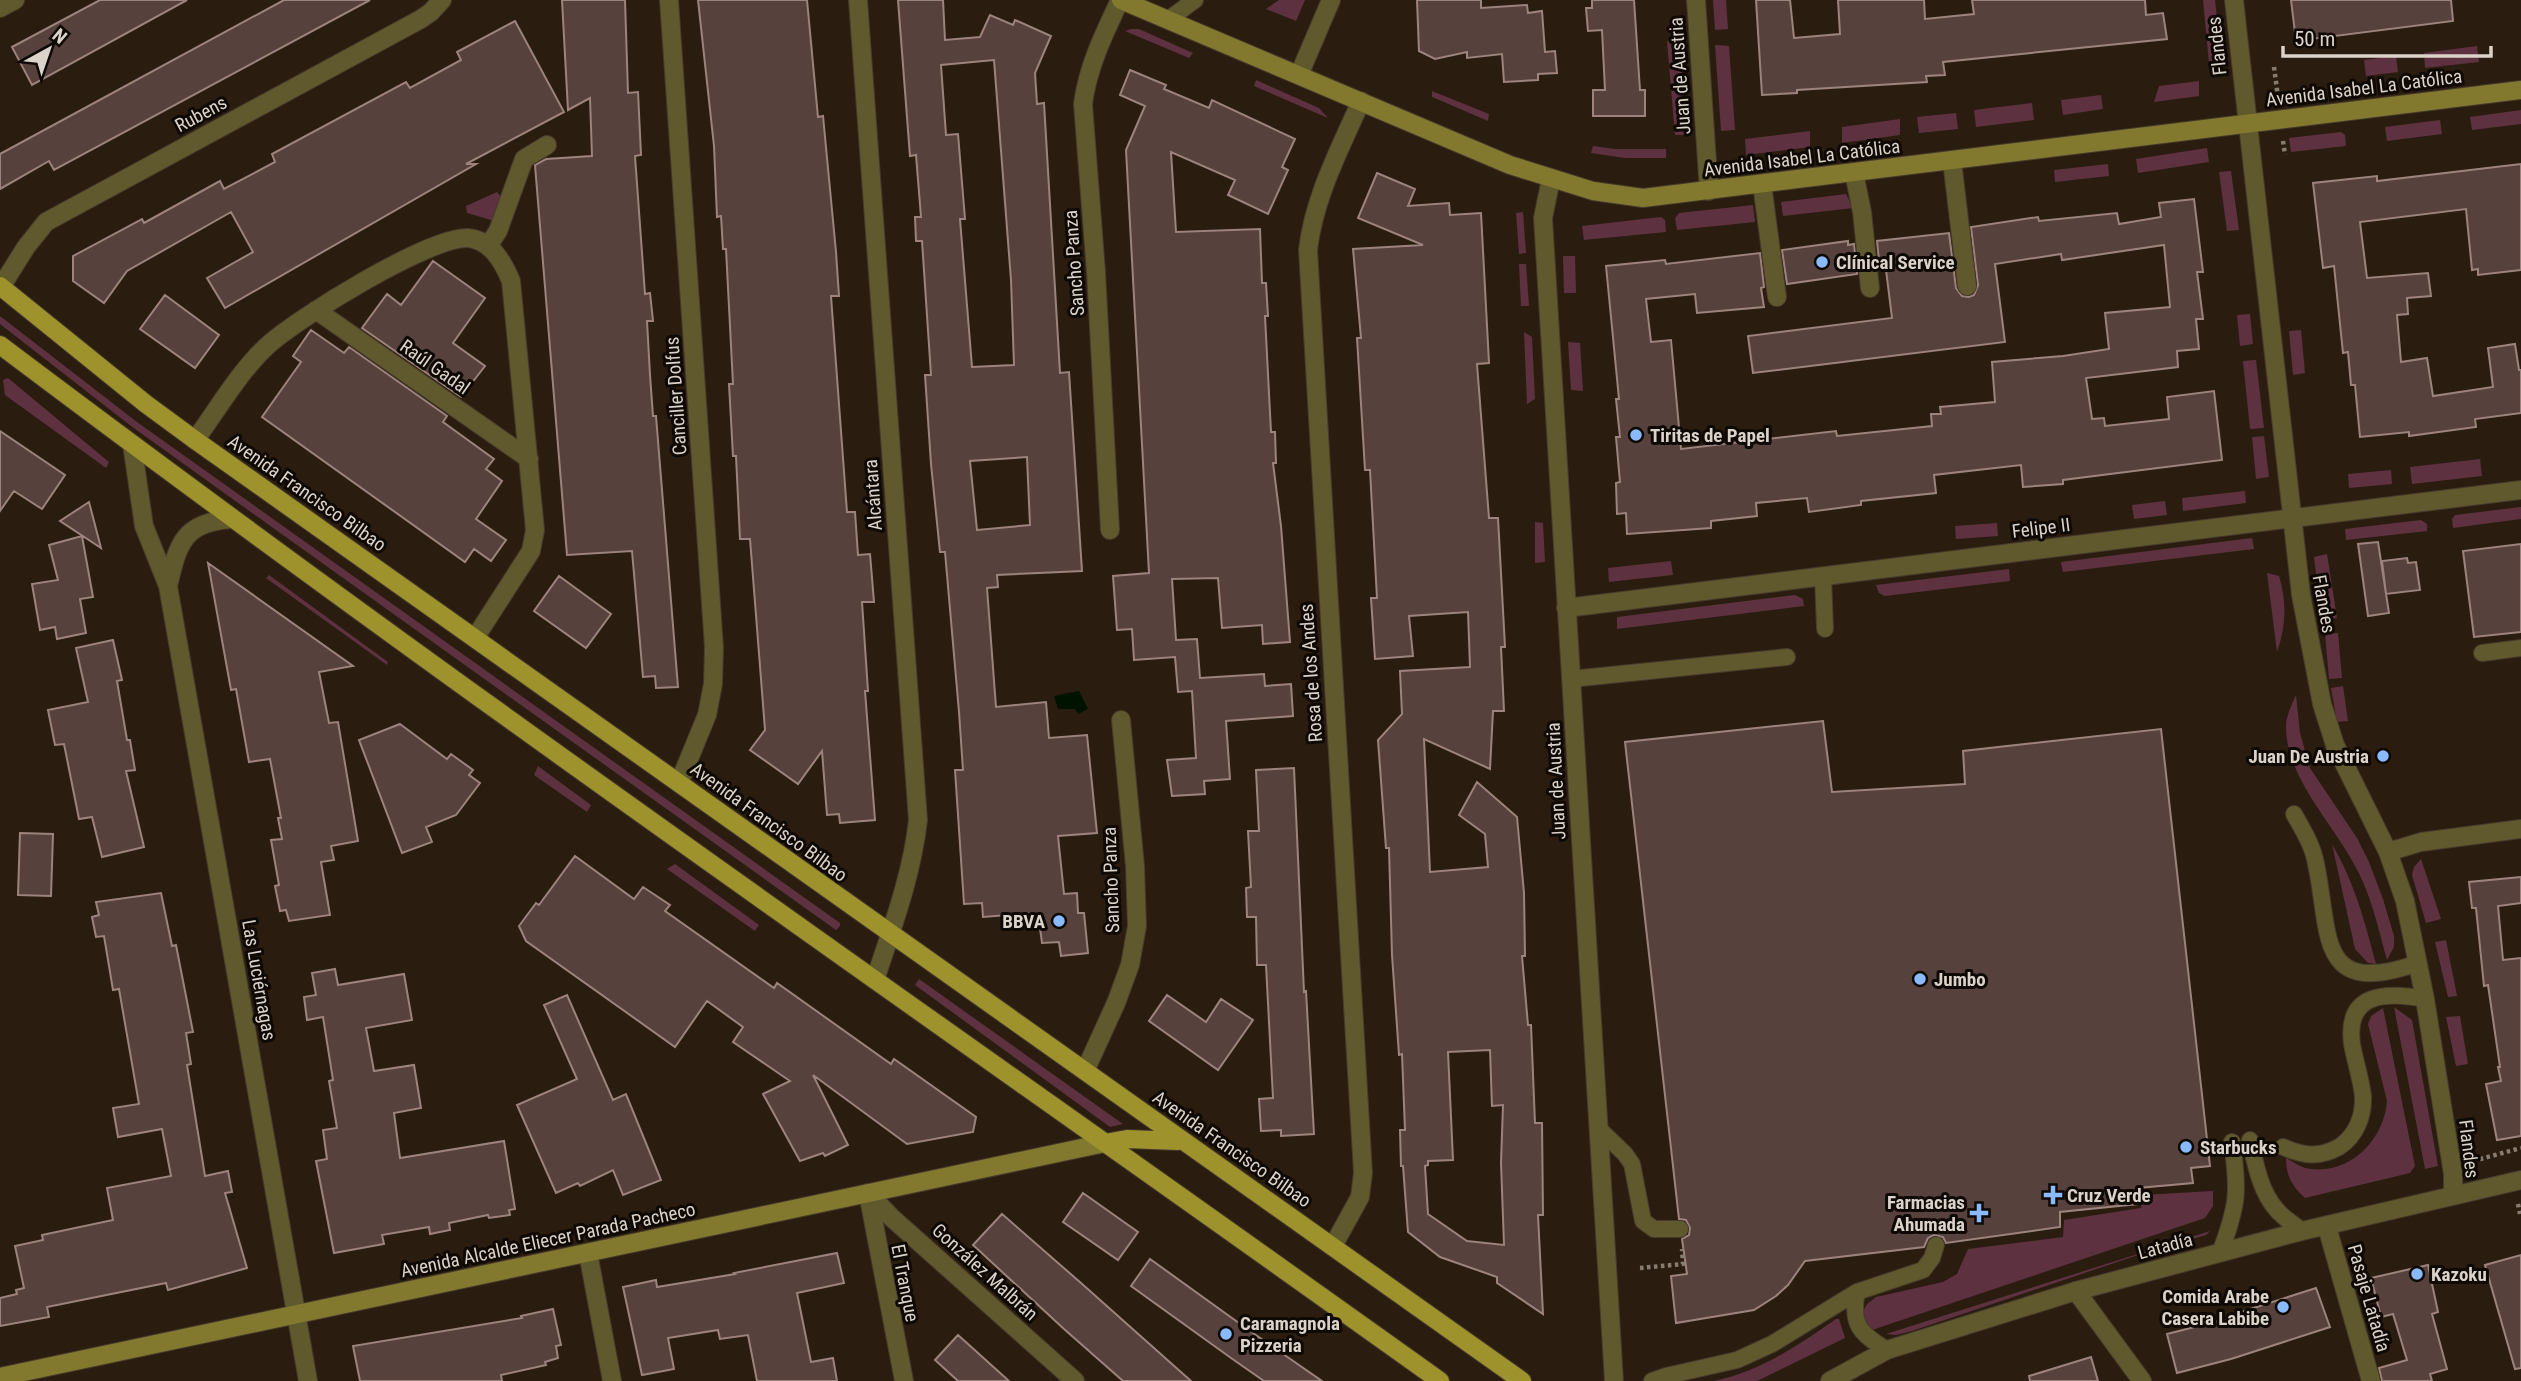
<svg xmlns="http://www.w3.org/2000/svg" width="2521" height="1381" font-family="'Roboto Condensed',sans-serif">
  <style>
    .green { fill: #5e3140 }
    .water { fill: #001300 }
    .building { fill: #57413c; stroke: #9c837d; stroke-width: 2; fill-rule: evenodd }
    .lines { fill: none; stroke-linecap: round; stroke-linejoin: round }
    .service-casing { stroke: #463a2d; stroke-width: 18 }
    .minor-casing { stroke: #463a2d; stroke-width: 20 }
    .tertiary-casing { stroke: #463a2d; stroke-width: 20 }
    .secondary-casing { stroke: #463a2d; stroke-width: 20 }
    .primary-casing { stroke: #463a2d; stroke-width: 20 }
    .path { stroke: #877c71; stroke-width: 4.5; stroke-dasharray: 3.5 3.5; stroke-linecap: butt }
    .service { stroke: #5f592d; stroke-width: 16 }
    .minor { stroke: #5f592d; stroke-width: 18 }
    .tertiary { stroke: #5f592d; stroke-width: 18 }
    .secondary { stroke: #82792e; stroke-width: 18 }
    .primary { stroke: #9d922c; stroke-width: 18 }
    .poi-dot { fill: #88bafc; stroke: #0e0904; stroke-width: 2.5 }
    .labels { text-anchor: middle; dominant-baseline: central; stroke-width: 6; stroke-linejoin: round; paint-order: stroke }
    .street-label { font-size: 19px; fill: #dbd2c9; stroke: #0e0904 }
    .poi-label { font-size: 19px; font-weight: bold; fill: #dbd2c9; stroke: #0e0904; text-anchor: start }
  </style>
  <rect width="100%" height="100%" fill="#2a1d0f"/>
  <!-- green -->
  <path class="green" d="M1279 0H1305L1296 21 1266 9Z
    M1713 0H1726L1728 29 1715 30Z
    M2203 0H2215L2222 62 2209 63Z
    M1131 29H1139L1193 53 1189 58 1125 31Z
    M1680 40 1686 135H1675L1667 41Z
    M1715 45 1729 46 1735 130 1721 131Z
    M2477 46 2479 62 2425 68 2424 53Z
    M2396 56 2398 72 2366 76 2364 60Z
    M1256 80 1319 108 1328 118 1254 86Z
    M2199 81V96L2154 102 2159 86Z
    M1432 91 1489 114 1488 121 1437 99 1432 97Z
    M2101 95 2103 109 2063 115 2061 100Z
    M2032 103 2034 120 1976 127 1974 110Z
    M2521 110V124L2472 130 2470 117Z
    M1956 113 1958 129 1919 133 1917 117Z
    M1900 119V135L1842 143V127Z
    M2440 120 2442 134 2387 141 2385 127Z
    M1810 131V147L1746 155 1745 139Z
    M2341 132 2345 135 2346 146 2291 152 2289 138Z
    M1593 146 1615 149H1666V158H1625L1591 153Z
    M2207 148 2209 162 2138 173 2136 159Z
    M2108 164 2109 176 2055 182 2054 170Z
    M2231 171 2239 230 2227 231 2219 172Z
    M497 192 501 197 496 217 491 220 467 213 466 206Z
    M1846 194 1853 208 1783 216 1781 202Z
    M1753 205 1755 222 1677 230 1675 218 1679 213Z
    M1523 212 1526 253 1519 254 1516 213Z
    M1661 217 1665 220 1666 232 1584 240 1582 226Z
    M1563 256H1575L1576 293H1564Z
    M1519 264H1526L1529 306H1521Z
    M2250 314 2253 344 2240 346 2237 315Z
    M0 316 137 422 840 923V926L836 930 227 495 131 426 0 324Z
    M2301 330 2305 373 2293 375 2289 331Z
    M1524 332 1532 337 1535 399 1527 404Z
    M1568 342 1580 343 1583 391 1571 390Z
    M2256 360 2264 428 2250 429 2243 361Z
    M8 378 109 462 106 468 5 395 3 380Z
    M2264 436 2269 477 2256 479 2252 437Z
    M2480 459 2482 476 2412 484 2410 467Z
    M2391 470 2392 484 2349 488 2348 474Z
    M2245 491 2246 503 2183 511 2182 498Z
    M2165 501 2167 515 2134 519 2132 505Z
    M2521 507V519L2453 528 2452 519 2455 515Z
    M2421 520 2427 524V531L2346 540 2345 529Z
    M1535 522 1543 523 1545 562 1535 563Z
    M1997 523 1998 536 1956 539 1955 526Z
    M2252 538 2254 549 2063 572 2061 562Z
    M2327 554 2337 618 2322 621 2314 557Z
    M1671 561 1673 575 1609 582 1608 568Z
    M2009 569 2010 581 1885 596 1879 593 1876 585Z
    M2267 573 2279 576C2287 602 2286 626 2277 652Z
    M269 575 388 662 387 665 266 578Z
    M1795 595 1803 599 1804 606 1617 629V617Z
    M2338 633 2342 678 2329 679 2325 634Z
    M2343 686 2348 721 2337 722 2331 688Z
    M2296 695 2300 733 2310 768 2357 838 2369 862 2383 899 2394 936V947L2387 960C2378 928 2371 893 2354 864 2331 821 2286 777 2286 726 2286 716 2292 704 2296 695Z
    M538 766 591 805 587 812 534 775Z
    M2332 844C2355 884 2364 919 2376 964L2368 963 2355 949Z
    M2421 859 2441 919 2426 923 2412 875 2414 867Z
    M675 864 759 925 755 931 667 869Z
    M2446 940 2457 996 2448 997 2435 942Z
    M919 979 1123 1124 1110 1127 915 985Z
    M2394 1007 2412 1020 2438 1166 2425 1169Z
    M2383 1008 2415 1166 2410 1173 2305 1198C2292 1186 2286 1176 2286 1158 2292 1161 2299 1166 2305 1168 2348 1177 2384 1141 2387 1101L2368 1024 2371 1016Z
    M2460 1016 2468 1064 2456 1066 2446 1017Z
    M2213 1191V1206L2205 1218 1872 1330 1866 1326 1862 1313 1867 1304 1876 1297 1943 1282 1957 1274 1968 1249 2063 1237 2064 1220 2141 1208 2142 1195Z
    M2210 1231 2206 1235 2141 1254 1912 1331 1896 1335 1886 1334Z
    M1836 1319H1839L1845 1338 1757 1381H1714C1761 1371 1797 1346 1836 1319Z"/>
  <!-- water -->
  <path class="water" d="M1079 691 1088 709 1078 714 1075 709H1058L1054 696Z"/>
  <!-- building -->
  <path class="building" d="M100 0H187L32 85 12 47Z
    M284 0H370L54 170 49 161 0 189V154Z
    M562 0H625L628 93 638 92 641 155 635 156 645 294 650 293 653 321H647L650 375 653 416H656L678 687 656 688 655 676 643 677 632 551 567 555 535 165 546 159 592 156 590 98 568 110Z
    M698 0H807L818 117 823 116 836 252 839 296H831L847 512H855L858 555 870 554 874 602H862L868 691H865L875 820 840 823 839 814 827 815 822 751 798 784 750 750 765 730 750 539H740L736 456H733L729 384H733L726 249H723L721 216 717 217 714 146Z
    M898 0H943L945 40 980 37 990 15 1013 25 1015 20 1051 36 1035 73 1037 104 1044 103 1060 373 1069 372 1082 571 997 575 998 587 987 588 996 707 1046 702 1049 738 1087 735 1097 833 1058 836 1064 894 1077 893 1078 913H1084L1088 953 1061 956 1059 942 1042 943 1040 928 1033 929 1032 913 983 917 982 903 964 904 955 770H963L959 712 945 552H940L931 464 925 375H931L922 241H916L915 217H921L916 155 910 156ZM994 60 1011 280 1014 365 972 367 960 219H965L958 134 946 135 941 65ZM1027 457 1030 525 977 530 970 461Z
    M1417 0H1481V8L1527 5 1528 13 1542 11 1545 52 1555 51 1557 73 1538 74V80L1504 82 1502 54 1467 58V52L1435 59 1419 51Z
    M1592 0H1634L1640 90H1645V116H1593V90H1605L1602 30 1588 31 1586 8H1592Z
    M1756 0H1790L1794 38 1840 34 1838 0H1924L1925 19 1974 14 1972 0H2145L2146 15 2163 13 2167 39 1943 62 1945 75 1926 76 1927 82 1797 90V93L1762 95Z
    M2291 0H2451L2453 21 2296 41Z
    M515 21 564 112 466 164H476L225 308 207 278 253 252 231 212 127 271 104 303 73 281V256L142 219 144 223 220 181 224 189 275 162 272 154 406 82 410 88 461 60 457 52Z
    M1130 70 1166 85 1164 89 1209 108 1212 100 1295 139 1282 167 1288 170 1268 214 1228 195 1235 180 1171 152 1176 232 1260 229 1262 283H1266L1268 316H1265L1271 432H1275L1276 463H1273L1281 526 1290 642 1263 644 1262 625 1222 628 1218 578 1172 579 1176 640 1197 639 1200 678 1264 674 1265 686 1291 684 1293 716 1226 721 1230 779 1204 781 1205 794 1172 796 1167 760 1196 758 1192 691 1178 692 1175 657 1134 660 1132 629 1117 630 1113 576 1149 573 1126 150 1145 106 1120 95Z
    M2521 164V270L2478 275V269L2472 270 2466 209 2360 222 2367 278 2428 273 2431 296 2407 298 2408 314 2397 315 2401 362 2427 358 2433 396 2493 387 2488 348 2515 344 2519 370H2521V413L2475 419 2476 427 2409 436V432L2360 437 2355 385H2351L2348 352 2343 353 2334 266 2323 268 2313 183 2377 176V181Z
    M1377 173 1415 189 1408 206 1449 203 1450 215 1481 213 1489 363 1477 364 1489 518H1498L1505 647H1501L1504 711H1493L1490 769 1424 739 1430 872 1488 867 1485 834 1459 815 1477 782 1517 817 1524 893 1525 956H1522L1528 1025H1531L1535 1123H1542L1543 1215H1538L1543 1314 1497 1283V1277L1440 1257 1408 1232 1403 1166H1401L1400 1130H1405L1402 1054 1399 1055 1392 955 1389 848H1386L1378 740 1402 714 1400 671 1470 667 1468 612 1409 616 1413 656 1375 659 1371 598H1377L1370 470H1365L1357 338H1361L1353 249 1423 245 1358 218ZM1490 1050 1492 1106 1503 1105 1501 1163 1504 1245 1467 1241 1428 1214 1425 1166 1428 1165V1161L1453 1160 1448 1052Z
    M2194 199 2203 272H2197L2203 319H2196L2199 349 2177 351 2178 367 2086 378 2092 419 2104 418 2105 426 2169 419 2167 397 2214 391 2222 460 2063 480V484L2023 487 2021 465 1934 475 1936 493 1861 501V505L1809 512 1807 498 1756 503 1757 516 1711 521V528L1627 534 1626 513 1617 514 1616 483 1620 482 1616 437H1620L1616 399H1619L1606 266 1665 260 1666 264 1760 253 1764 287 1761 288 1764 307 1697 313 1695 294 1646 299 1651 342 1671 340 1681 449 1836 431 1837 436 1932 426 1931 414H1941L1940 407 1995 402 1992 362 2063 356 2109 349 2105 313 2170 307 2164 245 2062 260 2061 254 1995 264 2005 342 1753 373 1748 336 1892 318 1886 270H1880L1877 241 1949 233 1956 288 1962 296 1969 297 1974 295 1978 285 1971 227 2038 217 2039 221 2117 213 2119 224 2161 217 2159 203Z
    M1848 241V245L1854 244 1857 274 1787 284 1782 250Z
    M433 261 485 298 453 343 485 366 461 397 362 328 387 294 401 305Z
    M165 295 219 335 195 368 140 329Z
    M311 330 344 353 349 347 447 416 443 422 494 459 486 469 502 481 476 519 506 540 491 561 474 549 465 562 262 417 301 362 293 356Z
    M0 431 65 475 42 509 14 491 0 511Z
    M89 502 101 548 60 521Z
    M82 536 93 597 80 599 86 633 57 639 55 627 40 630 32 584 58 580 49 545Z
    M2378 542 2389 613 2368 616 2358 544Z
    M2521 544V632L2474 637 2463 551Z
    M2407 558 2408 563 2416 562 2420 590 2386 594 2382 561Z
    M208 563 353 666 319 672 329 723 338 722 358 841 331 846 334 860 321 862 330 915 289 921 286 910 280 911 275 886 279 885 271 840 282 839 278 818H281L270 759 249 762 236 689 231 690Z
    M559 576 611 614 586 648 534 611Z
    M113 640 122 680 117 681 127 740H130L135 770 126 771 144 847 102 857 92 817 79 819 64 744 55 745 48 710 88 702 76 648Z
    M1823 721 1832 792 1965 784 1963 751 2161 729 2210 1166 2191 1168 2193 1183 2138 1188V1204L2060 1212V1227L1946 1243 1943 1237 1934 1235 1928 1238 1924 1247 1805 1261 1788 1285 1776 1296 1754 1310 1676 1323 1671 1276 1687 1274 1682 1239 1689 1235 1690 1228 1686 1220 1679 1219 1625 742Z
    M400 724 447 759 451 754 473 770 469 775 480 783 456 815 426 827 432 842 402 853 359 740Z
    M1294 768 1304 992 1306 991 1314 1134 1281 1136V1130L1261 1131 1259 1099 1273 1098 1266 965H1257L1256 917H1247L1246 888 1251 887 1248 831H1259L1256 770Z
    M20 833 53 834 51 896 18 895Z
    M575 856 634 899 643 887 670 905 665 911 774 988 777 983 891 1064 894 1059 976 1117 973 1132 907 1144 813 1075 848 1145 825 1156 823 1153 800 1161 763 1094 790 1081 733 1042 743 1027 707 1001 675 1047 526 941 519 926 536 903 539 905Z
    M2521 877V903L2498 906 2503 960 2521 958V1136L2497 1140 2486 1084 2501 1081 2498 1067H2500L2488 985 2484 986 2476 908H2472L2469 882Z
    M161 893 172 946 176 945 193 1032 186 1033 191 1064 187 1065 205 1176 228 1171 232 1192 225 1193 247 1268 168 1290 166 1283 47 1307 49 1317 0 1326V1298L17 1294 16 1290 24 1288 15 1246 43 1240 42 1235 113 1220 107 1188 171 1176 162 1129 118 1137 113 1108 139 1104 119 989 113 990 104 936 96 937 92 917 99 915 96 902Z
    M335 969 338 985 404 974 412 1020 366 1028 374 1071 414 1065 421 1108 394 1113 400 1158 504 1141 515 1209 509 1210 510 1215 489 1218 488 1215 449 1223 450 1230 430 1234 429 1227 382 1235 384 1244 334 1253 316 1161 327 1159 323 1130 337 1128 329 1081 333 1080 323 1017 307 1020 304 997 316 995 312 973Z
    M567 995 613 1100 626 1094 661 1180 623 1195 613 1170 580 1186 578 1183 556 1193 517 1105 577 1079 544 1005Z
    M1167 995 1206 1022 1221 999 1253 1020 1218 1070 1149 1021Z
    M1083 1193 1138 1232 1118 1260 1063 1222Z
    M1002 1214 1081 1283 1191 1381H1123L1064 1329 973 1245Z
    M837 1253 844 1283 797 1293 811 1362 833 1358 837 1381H757L748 1335 720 1339 718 1330 668 1338 674 1369 642 1375 623 1287 656 1280 657 1287 735 1274 734 1273Z
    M2521 1255V1368L2515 1369 2485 1265Z
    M1150 1259 1250 1331 1322 1381H1264L1231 1358 1131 1286Z
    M2428 1265 2438 1312 2432 1314 2447 1369 2430 1374 2432 1381H2382L2379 1368 2407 1360 2393 1314 2381 1317 2371 1278Z
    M2316 1288 2330 1327 2231 1359 2177 1373 2167 1334 2242 1315 2241 1312Z
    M553 1309 561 1345 556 1346 558 1358 545 1362 546 1365 501 1375 502 1381H360L353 1346 522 1318 521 1316Z
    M958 1335 1009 1381H958L935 1360Z
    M2091 1357 2098 1381H2030L2029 1376Z"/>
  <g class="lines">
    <!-- service casing -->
    <g class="service-casing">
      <path id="service" d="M1169 19 1195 0
        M1823 576 1825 629
        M2482 653 2521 648
        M1571 679 1787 657
        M2294 814C2303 830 2313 846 2316 864 2331 934 2316 999 2418 963
        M1598 1128 1625 1154 1632 1164 1643 1221 1654 1229H1680
        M2250 1140C2255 1162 2260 1191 2276 1209 2283 1218 2294 1224 2302 1231
        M2283 1147C2304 1156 2319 1158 2339 1147 2356 1136 2364 1116 2363 1096 2361 1079 2355 1061 2352 1044 2345 991 2388 992 2425 999
        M2220 1253C2238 1205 2239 1192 2232 1142
        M1857 1292C1850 1325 1861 1334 1887 1350
        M1652 1381 1666 1376 1737 1360 1772 1344 1857 1292 1923 1270 1932 1258 1936 1245"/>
    </g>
    <!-- minor casing -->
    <g class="minor-casing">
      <path id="minor" d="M669 0 714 647 713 684 707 715 679 783
        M1696 0 1709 191
        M0 8 15 0
        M1299 75 1331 0
        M1952 161 1967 286
        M1854 173 1862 212 1870 288
        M1762 184 1777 297
        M488 246 498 231 524 159 547 145
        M1 287 26 247 46 222 421 19 431 12 442 0
        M316 310 529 459
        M195 440C218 409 239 372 267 346 296 319 430 236 468 238 491 240 503 262 511 281L535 530 531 551 475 638
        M132 444 144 526 168 586 308 1381
        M1110 530 1096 272 1083 104C1088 66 1104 34 1120 0
        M168 586C178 544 183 522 232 519
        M1566 608 2521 490
        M2388 852 2421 842 2521 829
        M1085 1071 1116 1003 1130 965 1137 926 1135 866 1121 720
        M868 1193 891 1217 1075 1381
        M868 1193 904 1381
        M2327 1227 2371 1381
        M1333 1246 1360 1197 1363 1173 1308 250C1314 197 1340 149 1361 101
        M588 1253 612 1381
        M2076 1291 2142 1381"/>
    </g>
    <!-- tertiary casing -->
    <g class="tertiary-casing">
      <path id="tertiary" d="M858 0 918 820C912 875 892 928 875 980
        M2234 0 2301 595 2322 704 2335 745 2388 852 2405 901 2425 999 2453 1174V1196
        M1551 179 1543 218 1614 1381
        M1830 1381 1887 1350 2076 1291 2302 1231 2521 1180"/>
    </g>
    <!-- secondary casing -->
    <g class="secondary-casing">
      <path id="secondary" d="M1121 0 1510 165 1593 191 1643 198 2521 90
        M0 1377 1105 1143"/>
    </g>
    <!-- primary casing -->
    <g class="primary-casing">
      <path id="primary" d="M0 286 146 404 195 440 1522 1381
        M0 345C472 701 959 1037 1440 1381
        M1105 1143 1127 1139 1178 1141"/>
    </g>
    <!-- path -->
    <path class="path" d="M2274 67 2278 97
      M2283 141 2285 155
      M2473 1161 2521 1148
      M2518 1204 2520 1214
      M1640 1268 1683 1264 1682 1249"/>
    <!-- service -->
    <use href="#service" class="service"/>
    <!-- minor -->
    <use href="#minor" class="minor"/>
    <!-- tertiary -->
    <use href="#tertiary" class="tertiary"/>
    <!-- secondary -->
    <use href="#secondary" class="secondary"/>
    <!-- primary -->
    <use href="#primary" class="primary"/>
  </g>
  <!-- markers -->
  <g class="poi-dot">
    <circle cx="1822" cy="262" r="7"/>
    <circle cx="1636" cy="435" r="7"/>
    <circle cx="2383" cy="756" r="7"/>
    <circle cx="1059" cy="921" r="7"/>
    <circle cx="1920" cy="979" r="7"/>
    <circle cx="2186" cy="1147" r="7"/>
    <path d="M2049.5 1184.5h7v7h7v7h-7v7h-7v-7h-7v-7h7z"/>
    <path d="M1975.5 1202.5h7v7h7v7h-7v7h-7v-7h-7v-7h7z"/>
    <circle cx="2417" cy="1274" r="7"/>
    <circle cx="2283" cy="1307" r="7"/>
    <circle cx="1226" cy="1334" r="7"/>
  </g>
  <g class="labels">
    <!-- street labels -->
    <g class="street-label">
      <text transform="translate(2217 46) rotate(-96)">Flandes</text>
      <text transform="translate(1680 76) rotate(-94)">Juan de Austria</text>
      <text transform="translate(2364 88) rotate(-7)">Avenida Isabel La Católica</text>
      <text transform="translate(201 114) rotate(-28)">Rubens</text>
      <text transform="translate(1802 158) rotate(-7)">Avenida Isabel La Católica</text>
      <text transform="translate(1074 263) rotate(-94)">Sancho Panza</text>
      <text transform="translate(435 367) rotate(35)">Raúl Gadal</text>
      <text transform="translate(676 396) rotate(-94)">Canciller Dolfus</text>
      <text transform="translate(307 493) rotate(35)">Avenida Francisco Bilbao</text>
      <text transform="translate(873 495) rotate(-94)">Alcántara</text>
      <text transform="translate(2041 528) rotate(-7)">Felipe II</text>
      <text transform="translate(2324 604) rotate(80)">Flandes</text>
      <text transform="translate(1311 673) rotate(-94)">Rosa de los Andes</text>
      <text transform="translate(1556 781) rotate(-93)">Juan de Austria</text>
      <text transform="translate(769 822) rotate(36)">Avenida Francisco Bilbao</text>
      <text transform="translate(1111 880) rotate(-92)">Sancho Panza</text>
      <text transform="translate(259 980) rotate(80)">Las Luciérnagas</text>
      <text transform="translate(1232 1149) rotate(35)">Avenida Francisco Bilbao</text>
      <text transform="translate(2469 1149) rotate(83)">Flandes</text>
      <text transform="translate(548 1240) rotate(-12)">Avenida Alcalde Eliecer Parada Pacheco</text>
      <text transform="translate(2165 1246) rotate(-15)">Latadía</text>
      <text transform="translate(985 1272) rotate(42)">González Malbrán</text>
      <text transform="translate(905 1283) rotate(79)">El Tranque</text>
      <text transform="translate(2369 1298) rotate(74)">Pasaje Latadía</text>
    </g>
    <!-- poi labels -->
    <g class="poi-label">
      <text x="1836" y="262">Clínical Service</text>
      <text x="1650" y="435">Tiritas de Papel</text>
      <text x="2369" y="756" text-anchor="end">Juan De Austria</text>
      <text x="1045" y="921" text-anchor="end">BBVA</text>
      <text x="1934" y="979">Jumbo</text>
      <text x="2200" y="1147">Starbucks</text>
      <text x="2067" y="1195">Cruz Verde</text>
      <text x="1965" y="1202" text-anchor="end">Farmacias<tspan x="1965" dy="22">Ahumada</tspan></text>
      <text x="2431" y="1274">Kazoku</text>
      <text x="2269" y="1296" text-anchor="end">Comida Arabe<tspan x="2269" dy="22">Casera Labibe</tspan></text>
      <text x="1240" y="1323">Caramagnola<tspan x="1240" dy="22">Pizzeria</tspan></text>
    </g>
  </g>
  <!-- north arrow -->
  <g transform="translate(49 49) rotate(40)" stroke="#0e0904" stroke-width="5" paint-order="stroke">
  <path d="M0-5L12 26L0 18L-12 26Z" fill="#dbd2c9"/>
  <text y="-10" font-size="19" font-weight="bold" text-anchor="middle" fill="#dbd2c9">N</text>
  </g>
  <!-- scale -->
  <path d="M2283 46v10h208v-10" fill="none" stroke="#dbd2c9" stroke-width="3.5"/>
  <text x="2294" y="46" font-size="21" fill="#dbd2c9" stroke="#0e0904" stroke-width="5" paint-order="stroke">50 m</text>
</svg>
